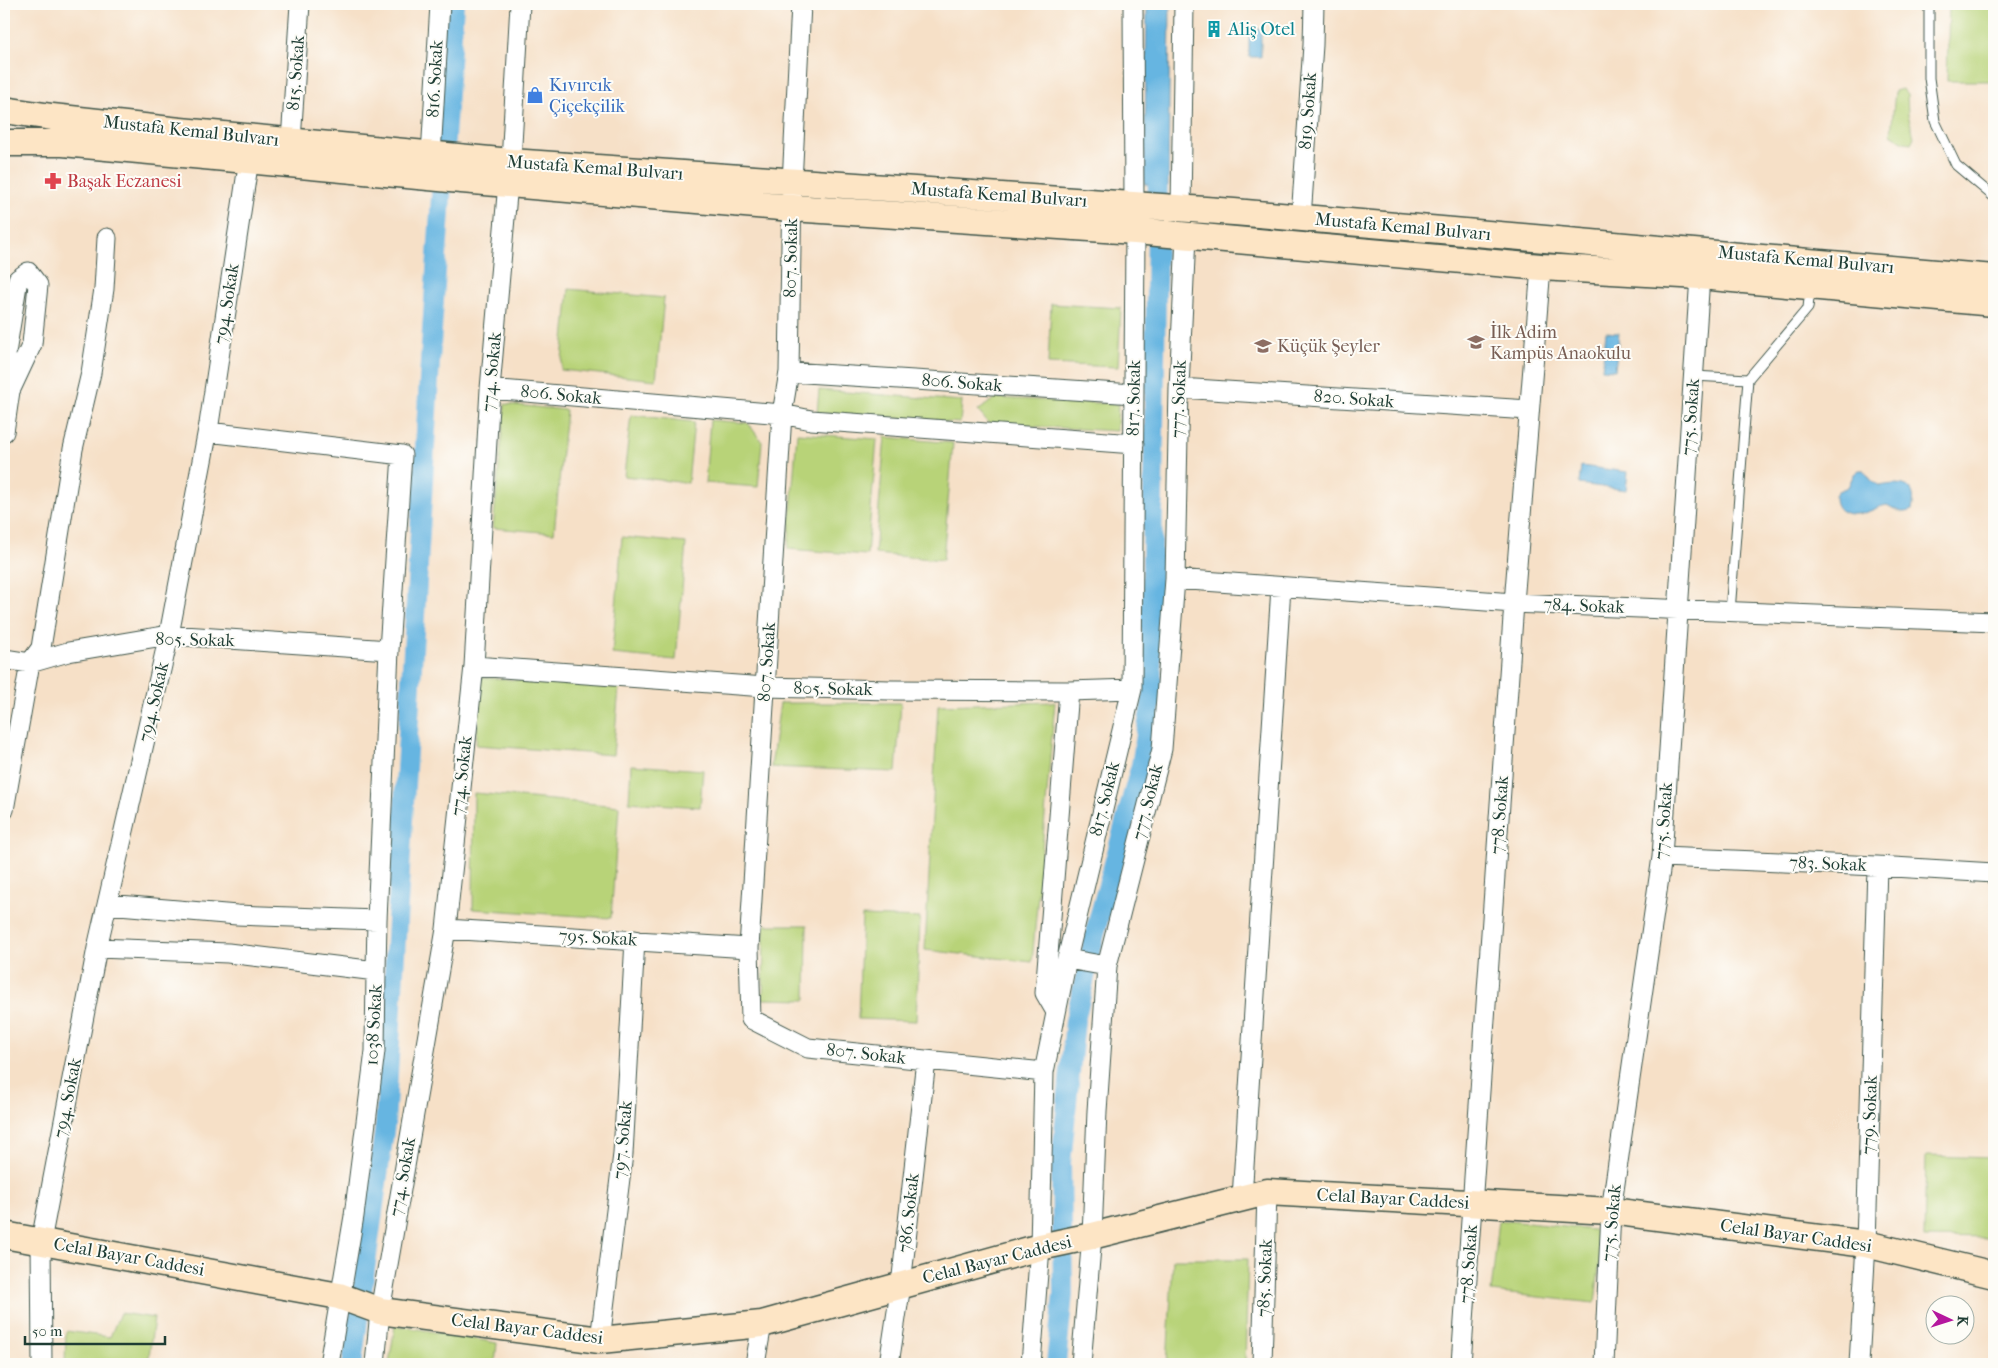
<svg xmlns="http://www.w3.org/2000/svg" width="1998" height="1368" font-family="'IM FELL French Canon',serif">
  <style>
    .green { fill: #b8d378; stroke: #6c8856 }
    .water { fill: #66b5e1; stroke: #42798a }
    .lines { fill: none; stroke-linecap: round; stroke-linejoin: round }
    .canal { stroke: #66b5e1; stroke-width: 20 }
    .lane-casing { stroke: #3f554a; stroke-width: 11 }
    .street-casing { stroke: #3f554a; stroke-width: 21 }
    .secondary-casing { stroke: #3f554a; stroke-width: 29 }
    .lane { stroke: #fff; stroke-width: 9 }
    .street { stroke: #fff; stroke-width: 19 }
    .secondary { stroke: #fde5c5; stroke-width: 26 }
    .labels { text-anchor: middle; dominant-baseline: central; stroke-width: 4; stroke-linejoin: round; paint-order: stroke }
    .culture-label { font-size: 18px; fill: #0d838f; stroke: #fdfcf7; text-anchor: start }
    .street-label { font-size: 18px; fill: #1f3d34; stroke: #fdfcf7 }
    .shop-label { font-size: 18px; fill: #366cbe; stroke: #fdfcf7; text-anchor: start }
    .health-label { font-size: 18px; fill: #be3a42; stroke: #fdfcf7; text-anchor: start }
    .education-label { font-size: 18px; fill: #785e54; stroke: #fdfcf7; text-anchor: start }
  </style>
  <rect width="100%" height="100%" fill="#fdfcf7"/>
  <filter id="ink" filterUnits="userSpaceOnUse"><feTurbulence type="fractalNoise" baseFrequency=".02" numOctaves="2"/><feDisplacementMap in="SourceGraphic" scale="10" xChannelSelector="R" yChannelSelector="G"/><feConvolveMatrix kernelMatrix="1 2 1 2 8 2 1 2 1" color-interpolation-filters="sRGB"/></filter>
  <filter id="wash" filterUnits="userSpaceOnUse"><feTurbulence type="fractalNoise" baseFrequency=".0096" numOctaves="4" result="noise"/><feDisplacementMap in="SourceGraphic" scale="20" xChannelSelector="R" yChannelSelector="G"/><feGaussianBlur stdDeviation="1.12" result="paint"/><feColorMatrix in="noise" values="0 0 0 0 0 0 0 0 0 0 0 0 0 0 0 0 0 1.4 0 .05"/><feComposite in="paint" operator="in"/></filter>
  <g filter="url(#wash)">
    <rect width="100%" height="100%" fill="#f6e0c7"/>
    <!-- green -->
    <path class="green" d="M1949 4H1994V81H1947Z
      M1902 89 1907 95 1908 114 1914 137 1911 143 1904 142 1891 134 1895 91Z
      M569 289 664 298 656 380 561 370Z
      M1051 304 1121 308 1118 367 1048 364Z
      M819 390 962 401 960 423 817 413Z
      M995 398 1118 404 1117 431 989 424 978 411Z
      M505 404 566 410 554 533 493 528Z
      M631 415 694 422 688 483 624 476Z
      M710 420 748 423 762 442 758 487 705 483Z
      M797 433 877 439 867 555 788 549Z
      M885 437 953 443 943 560 875 554Z
      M622 537 686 543 676 660 612 654Z
      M481 677 619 688 613 755 476 745Z
      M1055 702 1032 962 925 950 938 705Z
      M780 703H901L896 772 771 767Z
      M631 765 703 770 700 807 629 802Z
      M474 793 619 806 611 918 473 909Z
      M862 916 920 918 916 1021 858 1019Z
      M764 925H807L806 1000 763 999Z
      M1926 1156 1994 1158V1238L1924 1237Z
      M1499 1220 1603 1231 1595 1303 1491 1292Z
      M1173 1259H1248L1245 1364H1167Z
      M120 1313 154 1318 148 1364H65L66 1331 110 1337Z
      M395 1325 497 1343 495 1364H389Z"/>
    <!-- water -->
    <path class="water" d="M1147 4H1170L1168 186 1144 184Z
      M1261 29V57H1249V30Z
      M1606 332 1619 333 1615 370 1602 369Z
      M1581 466 1628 472 1626 490 1579 484Z
      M1859 470H1864L1871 480 1880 486C1900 482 1919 482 1912 510 1901 515 1897 510 1887 505 1879 506 1874 510 1867 512 1851 517 1834 514 1835 495L1838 491 1848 487 1854 474Z"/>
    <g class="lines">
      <!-- canal -->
      <path class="canal" d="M352 1364 385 1125 431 345 454 4
        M1056 1364 1063 1294 1061 1163 1075 1021 1097 925 1141 765 1152 698 1151 628 1158 159"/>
    </g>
  </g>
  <g filter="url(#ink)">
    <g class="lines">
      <!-- lane casing -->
      <g class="lane-casing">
        <path id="lane" d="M1929 4V78L1935 121 1956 165 1994 197
          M1694 376 1748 379
          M1730 612 1748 379 1808 308 1810 289"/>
      </g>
      <!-- street casing -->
      <g class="street-casing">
        <path id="street" d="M801 4 792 183 789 372 782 414 749 948 751 1019 808 1048 1044 1072
          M1133 4 1134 205
          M291 141 300 4
          M431 155 440 4
          M511 162 520 4
          M1181 208 1184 4
          M1301 218 1313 45 1314 4
          M789 372 1134 394
          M1179 388 1529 410
          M490 389 782 414 811 420 1134 444
          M4 432 10 391 6 353 18 279 28 272 38 285 32 344 10 391
          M208 432 402 455 389 650 377 920
          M1175 579 1514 603 1994 622
          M4 659 30 663 68 652 169 635 389 650
          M474 666 765 687 890 690 1069 691 1132 689
          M4 810 30 663 41 648 73 449 91 373 104 289 107 238
          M1662 857 1877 866 1994 873
          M107 904 237 915 377 920 376 971
          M446 929 749 948
          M97 948 228 953 376 971 375 1051 354 1216 329 1364
          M1067 959 1107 966
          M1056 1012 1045 993 1069 691
          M1242 1198 1281 587
          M600 1340 623 1154 635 940
          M42 1364 41 1241 97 948 169 635 209 424 249 159
          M375 1364 380 1311 446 929 474 666 490 389 508 183
          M755 1364 762 1324
          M889 1364 901 1285 926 1060
          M1031 1364 1040 1247 1044 1072 1067 959 1132 689 1135 231
          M1081 1364 1092 1236 1097 1111 1107 966 1162 749 1175 579 1179 388 1186 236
          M1262 1364 1267 1192
          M1461 1364 1514 603 1541 267
          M1604 1364 1611 1211 1662 857 1700 276
          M1859 1364 1866 1244 1877 866"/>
      </g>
      <!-- secondary casing -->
      <g class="secondary-casing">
        <path id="secondary" d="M4 110 52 117 180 131 511 162 1234 212 1994 278
          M4 143H63L450 179 792 208 1135 231 1541 267 1700 276 1994 303
          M4 1235 339 1296 380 1311 600 1340 762 1324 1040 1247 1092 1236 1267 1192 1611 1211 1866 1244 1994 1275"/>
      </g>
      <!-- lane -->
      <use href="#lane" class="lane"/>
      <!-- street -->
      <use href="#street" class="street"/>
      <!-- secondary -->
      <use href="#secondary" class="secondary"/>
    </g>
  </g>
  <!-- icons -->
  <defs>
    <g id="building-bare" transform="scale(1.35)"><path d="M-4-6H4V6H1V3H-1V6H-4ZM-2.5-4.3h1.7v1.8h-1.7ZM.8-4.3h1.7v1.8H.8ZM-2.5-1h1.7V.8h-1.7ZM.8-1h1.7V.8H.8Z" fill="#0f9aa8" stroke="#fdfcf7" stroke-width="2.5" paint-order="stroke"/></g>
    <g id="shop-bare" transform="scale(1.35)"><path d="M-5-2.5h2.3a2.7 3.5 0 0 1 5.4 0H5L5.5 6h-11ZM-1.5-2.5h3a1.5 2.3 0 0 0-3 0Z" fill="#3f7fe0" stroke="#fdfcf7" stroke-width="2.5" paint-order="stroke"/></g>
    <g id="pharmacy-bare" transform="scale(1.35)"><path d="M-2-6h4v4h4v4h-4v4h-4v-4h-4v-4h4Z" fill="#e0444e" stroke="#fdfcf7" stroke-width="2.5" paint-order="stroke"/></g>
    <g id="school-bare" transform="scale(1.35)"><path d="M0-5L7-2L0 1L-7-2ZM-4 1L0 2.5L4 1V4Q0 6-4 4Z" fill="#8d6e63" stroke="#fdfcf7" stroke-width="2.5" paint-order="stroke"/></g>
  </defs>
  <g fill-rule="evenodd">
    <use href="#building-bare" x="1214" y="29"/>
    <use href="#shop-bare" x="535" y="95"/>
    <use href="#pharmacy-bare" x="53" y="181"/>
    <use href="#school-bare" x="1476" y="342"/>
    <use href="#school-bare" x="1263" y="346"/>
  </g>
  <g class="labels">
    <!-- culture labels -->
    <g class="culture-label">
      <text x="1228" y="29">Aliş Otel</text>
    </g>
    <!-- street labels -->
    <g class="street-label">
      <text transform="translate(296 73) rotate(-86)">815. Sokak</text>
      <text transform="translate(435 79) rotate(-87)">816. Sokak</text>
      <text transform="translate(1308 111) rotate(-86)">819. Sokak</text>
      <text transform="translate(191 131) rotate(6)">Mustafa Kemal Bulvarı</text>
      <text transform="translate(595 168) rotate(4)">Mustafa Kemal Bulvarı</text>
      <text transform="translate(999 195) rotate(4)">Mustafa Kemal Bulvarı</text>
      <text transform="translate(1403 227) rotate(5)">Mustafa Kemal Bulvarı</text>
      <text transform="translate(791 258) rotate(-89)">807. Sokak</text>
      <text transform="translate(1806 260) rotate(5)">Mustafa Kemal Bulvarı</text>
      <text transform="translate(227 304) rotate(-81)">794. Sokak</text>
      <text transform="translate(492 372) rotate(-85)">774. Sokak</text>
      <text transform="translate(962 383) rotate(4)">806. Sokak</text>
      <text transform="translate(561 395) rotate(5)">806. Sokak</text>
      <text transform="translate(1134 398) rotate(-89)">817. Sokak</text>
      <text transform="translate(1179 399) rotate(-88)">777. Sokak</text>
      <text transform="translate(1354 399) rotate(4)">820. Sokak</text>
      <text transform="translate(1691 417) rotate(-86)">775. Sokak</text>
      <text transform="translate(1584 606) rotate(2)">784. Sokak</text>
      <text transform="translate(195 640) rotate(1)">805. Sokak</text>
      <text transform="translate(767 662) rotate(-86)">807. Sokak</text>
      <text transform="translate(833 689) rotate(1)">805. Sokak</text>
      <text transform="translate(154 702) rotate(-77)">794. Sokak</text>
      <text transform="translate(462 776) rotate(-84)">774. Sokak</text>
      <text transform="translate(1105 799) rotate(-76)">817. Sokak</text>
      <text transform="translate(1148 802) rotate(-76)">777. Sokak</text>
      <text transform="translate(1500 815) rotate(-86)">778. Sokak</text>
      <text transform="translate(1664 821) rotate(-86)">775. Sokak</text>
      <text transform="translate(1828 864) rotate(2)">783. Sokak</text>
      <text transform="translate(598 938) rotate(3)">795. Sokak</text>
      <text transform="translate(374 1025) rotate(-87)">1038 Sokak</text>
      <text transform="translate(866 1054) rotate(6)">807. Sokak</text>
      <text transform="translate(68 1098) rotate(-79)">794. Sokak</text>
      <text transform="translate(1870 1115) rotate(-88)">779. Sokak</text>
      <text transform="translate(623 1140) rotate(-85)">797. Sokak</text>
      <text transform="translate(403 1177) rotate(-80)">774. Sokak</text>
      <text transform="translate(1393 1199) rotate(3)">Celal Bayar Caddesi</text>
      <text transform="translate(909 1213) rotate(-84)">786. Sokak</text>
      <text transform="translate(1612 1223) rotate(-85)">775. Sokak</text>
      <text transform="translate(1796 1236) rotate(8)">Celal Bayar Caddesi</text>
      <text transform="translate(129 1257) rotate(10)">Celal Bayar Caddesi</text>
      <text transform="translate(997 1260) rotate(-14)">Celal Bayar Caddesi</text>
      <text transform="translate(1469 1264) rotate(-86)">778. Sokak</text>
      <text transform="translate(1265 1278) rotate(-88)">785. Sokak</text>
      <text transform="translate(527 1329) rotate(7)">Celal Bayar Caddesi</text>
    </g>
    <!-- shop labels -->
    <g class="shop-label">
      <text x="549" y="85">Kıvırcık<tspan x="549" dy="21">Çiçekçilik</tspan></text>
    </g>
    <!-- health labels -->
    <g class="health-label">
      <text x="67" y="181">Başak Eczanesi</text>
    </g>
    <!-- education labels -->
    <g class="education-label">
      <text x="1490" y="332">İlk Adim<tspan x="1490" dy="21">Kampüs Anaokulu</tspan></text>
      <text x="1277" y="346">Küçük Şeyler</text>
    </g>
  </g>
  <!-- margin -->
  <rect width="1998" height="1368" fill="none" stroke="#fdfcf7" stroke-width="20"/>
  <!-- north arrow -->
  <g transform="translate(1950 1320) rotate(94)"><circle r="24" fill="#fdfcf7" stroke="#a4b0a9"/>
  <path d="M0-4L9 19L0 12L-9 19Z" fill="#b5179e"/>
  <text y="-8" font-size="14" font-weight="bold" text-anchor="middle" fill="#1f3d34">K</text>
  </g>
  <!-- scale -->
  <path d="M25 1336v8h140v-8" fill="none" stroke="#1f3d34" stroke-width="2.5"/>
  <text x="32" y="1336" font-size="15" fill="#1f3d34" stroke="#fdfcf7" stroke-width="4" paint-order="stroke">50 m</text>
</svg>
